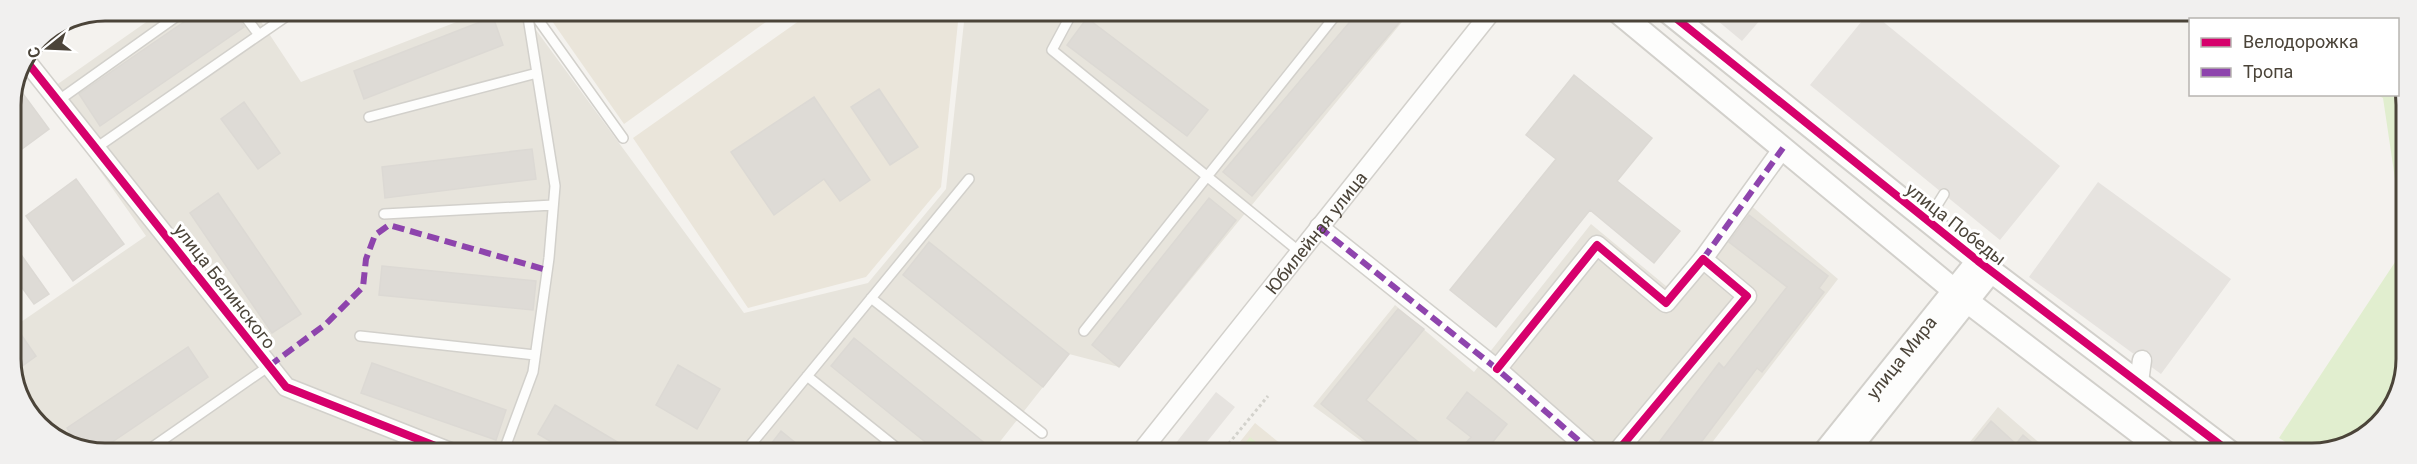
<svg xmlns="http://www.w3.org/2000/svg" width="2417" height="464" font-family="Roboto,sans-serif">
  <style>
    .residential { fill: #e7e4dc }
    .education { fill: #eae5da }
    .green { fill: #e1eecf }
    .parking { fill: #e6e3df }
    .building { fill: #dedbd6; stroke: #dcd9d4; stroke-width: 1.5 }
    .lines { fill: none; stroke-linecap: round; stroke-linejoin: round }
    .service-casing { stroke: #d2d0cb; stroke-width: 12 }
    .minor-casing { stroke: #d2d0cb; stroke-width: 21 }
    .tertiary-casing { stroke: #d2d0cb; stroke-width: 26 }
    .path { stroke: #d3d2cc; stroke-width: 3; stroke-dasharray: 3 3; stroke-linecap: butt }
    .service { stroke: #fdfdfc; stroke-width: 9 }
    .minor { stroke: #fdfdfc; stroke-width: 18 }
    .tertiary { stroke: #fdfdfc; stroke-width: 22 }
    .quiet { stroke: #8e44ad; stroke-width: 6; stroke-dasharray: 12 6; stroke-linecap: butt }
    .cycleway-casing { stroke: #fff; stroke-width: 11 }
    .cycleway { stroke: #d6006c; stroke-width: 8 }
    .labels { text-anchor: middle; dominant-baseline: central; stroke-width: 6; stroke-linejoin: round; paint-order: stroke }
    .street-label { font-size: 18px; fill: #4b4439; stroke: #fff }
    .rim { fill: none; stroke: #4b4439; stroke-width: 3 }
  </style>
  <rect width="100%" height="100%" fill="#f4f2ee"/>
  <!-- residential -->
  <path class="residential" d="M162 11H254L301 82 485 11H522L744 313 868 283 946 189 964 22 956 11H1411L1119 367 1069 354 991 453H93L43 430 14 383 13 311 21 322 146 236 45 93Z
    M1742 198 1838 279 1704 453H1378L1313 406 1395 305 1474 372 1591 224 1666 286 1703 259Z
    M1998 407 2051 453H1961Z"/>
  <!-- education -->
  <path class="education" d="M545 11H781L624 124Z
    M813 11H949L958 22 941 187 866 277 748 308 633 138Z
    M1255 423 1292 453H1231Z"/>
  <!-- green -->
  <path class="green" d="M2220 11H2324L2341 19H2236Z
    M2398 73 2405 87V246L2383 98 2377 95 2398 94Z
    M2405 247 2406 371 2374 430 2317 453H2304L2279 438Z
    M1250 437 1270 453H1237Z"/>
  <!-- parking -->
  <path class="parking" d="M1706 11H1768L1742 41Z
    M1870 11 2060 166 2000 240 1810 85Z
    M2098 182 2231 279 2161 374 2029 277Z
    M1216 392 1235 407 1198 453H1168Z"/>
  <!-- building -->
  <path class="building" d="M200 11H234L244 27 100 126 79 94Z
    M1359 11H1409L1252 196 1223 172Z
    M493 17 503 45 364 99 354 71Z
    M1087 18 1208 110 1187 136 1067 45Z
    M1574 75 1652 138 1617 181 1680 231 1654 263 1590 210 1496 327 1450 290 1556 159 1526 135Z
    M18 87 49 129 11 157 10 105Z
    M879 89 918 147 890 165 851 107Z
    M814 97 870 180 840 201 824 179 774 215 731 152Z
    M244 102 280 153 258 169 221 119Z
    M532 149 536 179 385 198 382 167Z
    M76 179 124 244 73 281 26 216Z
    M218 193 301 314 272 333 190 213Z
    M1209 198 1236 220 1119 367 1092 345Z
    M1749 215 1828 276 1819 288 1824 292 1762 372 1757 368 1693 453H1651L1719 363 1724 368 1787 287 1729 242Z
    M12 242 49 294 34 304 12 274Z
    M929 242 1069 354 1043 387 903 275Z
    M382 266 536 281 533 310 379 295Z
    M1398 309 1424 329 1366 400 1432 453H1381L1321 404Z
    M13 323 36 356 14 372Z
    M854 338 997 453H939L831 366Z
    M188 347 208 377 96 453 79 447 67 428Z
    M372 363 506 410 496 440 361 393Z
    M678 365 720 389 697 429 656 405Z
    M1467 392 1507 424 1484 453H1477L1465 444 1471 437 1447 418Z
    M555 405 636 453H570L538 434Z
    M1991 421 2016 444 2023 435 2044 453H1965Z
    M781 431 808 453H764Z"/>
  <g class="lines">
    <!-- service casing -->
    <g class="service-casing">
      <path id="service" d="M532 11 623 138
        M1073 11 1052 50 1301 253
        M259 35 294 11
        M59 100 184 11
        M369 117 537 73
        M96 148 259 35 241 11
        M384 214 553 205
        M1932 222 1934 210 1944 194
        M871 298 1042 433
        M1084 331 1339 11
        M360 336 535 355
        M807 376 903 453
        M144 453 269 366
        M503 453 533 372 549 258 555 186 527 11
        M744 453 969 179"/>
    </g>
    <!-- minor casing -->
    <g class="minor-casing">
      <g id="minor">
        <path d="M28 63 286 387 453 453"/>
        <path d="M1319 227 1497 369 1593 453"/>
        <path d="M1703 259 1783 148"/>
        <path d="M1497 369 1597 245 1666 303 1703 259 1747 296 1616 453"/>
        <path d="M2139 382 2142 360"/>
        <path id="s1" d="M1140 453 1492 11"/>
      </g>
    </g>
    <!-- tertiary casing -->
    <g class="tertiary-casing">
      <g id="tertiary">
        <path d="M1617 11 1967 301 2166 453"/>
        <path d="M1667 11 1978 261 2231 453"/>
        <path id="s2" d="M1824 453 1978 261"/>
        <path d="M1846 453 1991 271"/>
      </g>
    </g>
    <!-- path -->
    <path class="path" d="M1221 453 1268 396"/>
    <!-- service -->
    <use href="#service" class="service"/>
    <!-- minor -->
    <use href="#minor" class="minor"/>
    <!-- tertiary -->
    <use href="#tertiary" class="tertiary"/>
    <!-- quiet -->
    <path class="quiet" d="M1319 227 1497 369 1593 453
      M1703 259 1783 148
      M269 366 326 324 363 287 366 259 375 235 389 225 547 270"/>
    <!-- cycleway casing -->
    <g class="cycleway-casing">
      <path id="cycleway" d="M1667 11 1978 261 2231 453
        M28 63 286 387 453 453
        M1497 369 1597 245 1666 303 1703 259 1747 296 1616 453"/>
    </g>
    <!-- cycleway -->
    <use href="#cycleway" class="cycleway"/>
  </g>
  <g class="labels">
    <!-- street labels -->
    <g class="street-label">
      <text transform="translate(1956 224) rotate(38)">улица Победы</text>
      <text stroke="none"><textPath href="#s1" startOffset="282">Юбилейная улица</textPath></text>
      <text transform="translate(225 286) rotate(52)">улица Белинского</text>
      <text stroke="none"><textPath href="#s2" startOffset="123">улица Мира</textPath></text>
    </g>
  </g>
  <!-- crop -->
  <path d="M0 0H2417V464H0ZM105 21H2312A84 84 0 0 1 2396 105V359A84 84 0 0 1 2312 443H105A84 84 0 0 1 21 359V105A84 84 0 0 1 105 21Z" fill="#f1f0ef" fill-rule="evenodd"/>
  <path class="rim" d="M105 21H2312A84 84 0 0 1 2396 105V359A84 84 0 0 1 2312 443H105A84 84 0 0 1 21 359V105A84 84 0 0 1 105 21Z"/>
  <!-- legend -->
  <rect x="2189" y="18" width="210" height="78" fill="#ffffff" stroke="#b7b4b0" stroke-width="1.5"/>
  <rect x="2201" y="38" width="30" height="9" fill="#d6006c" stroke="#b7b4b0" stroke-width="1.5"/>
  <text x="2243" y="48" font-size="18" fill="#4b4439">Велодорожка</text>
  <rect x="2201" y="68" width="30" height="9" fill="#8e44ad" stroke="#b7b4b0" stroke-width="1.5"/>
  <text x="2243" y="78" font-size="18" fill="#4b4439">Тропа</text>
  <!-- north arrow -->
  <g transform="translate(48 48) rotate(252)" stroke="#ffffff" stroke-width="4.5" paint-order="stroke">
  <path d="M0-4.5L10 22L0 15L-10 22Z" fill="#4b4439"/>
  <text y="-9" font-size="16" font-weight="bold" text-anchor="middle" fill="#4b4439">С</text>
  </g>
</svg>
